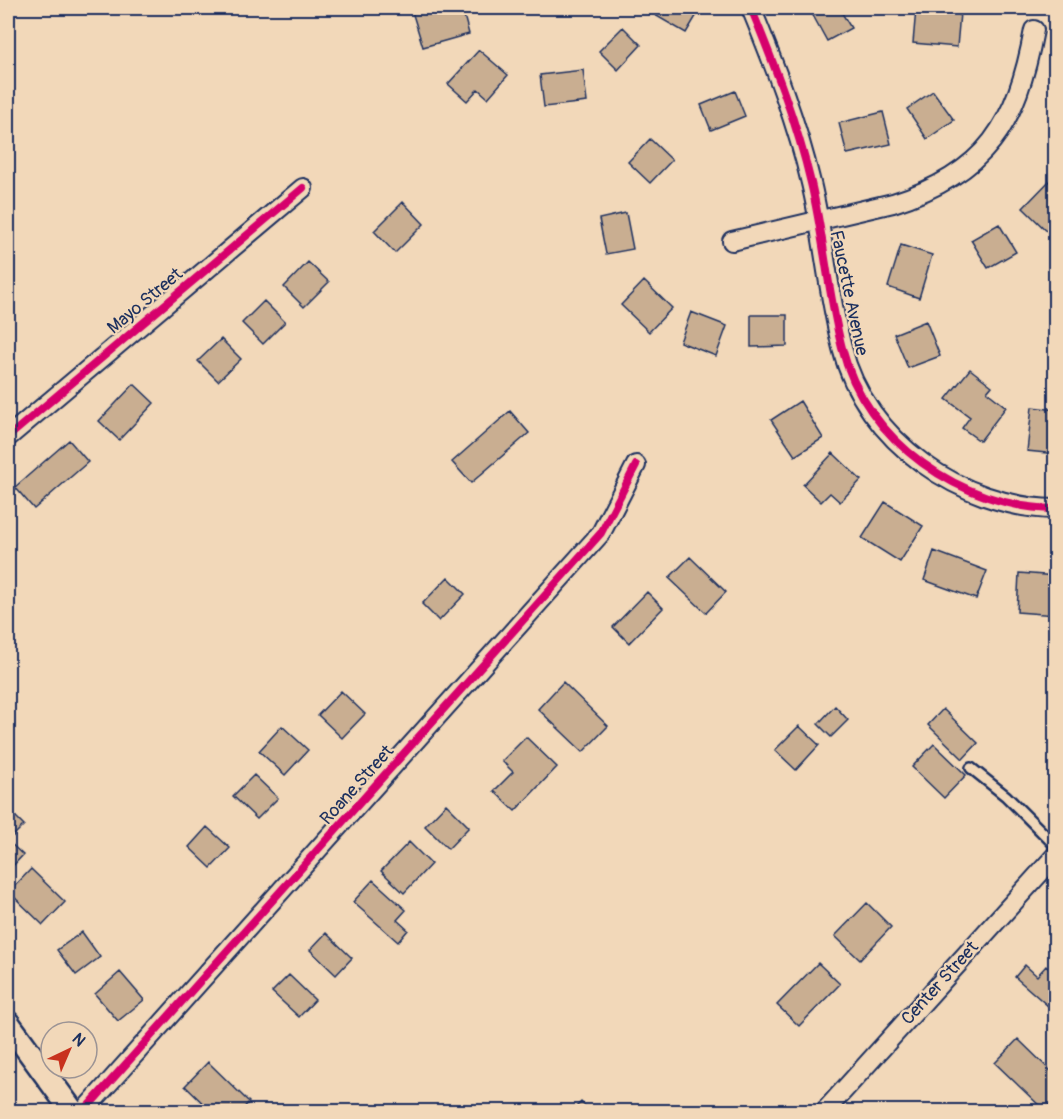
<svg xmlns="http://www.w3.org/2000/svg" width="1063" height="1119" font-family="Pangolin,sans-serif">
  <style>
    .building { fill: #c9ae91; stroke: #1b2f5e; stroke-width: 1.5 }
    .lines { fill: none; stroke-linecap: round; stroke-linejoin: round }
    .service-casing { stroke: #1b2f5e; stroke-width: 14 }
    .minor-casing { stroke: #1b2f5e; stroke-width: 22 }
    .tertiary-casing { stroke: #1b2f5e; stroke-width: 27 }
    .service { stroke: #f2d8b9; stroke-width: 9 }
    .minor { stroke: #f2d8b9; stroke-width: 18 }
    .tertiary { stroke: #f2d8b9; stroke-width: 22 }
    .cycleway-casing { stroke: #f2d8b9; stroke-width: 11 }
    .cycleway { stroke: #d6006c; stroke-width: 8 }
    .labels { text-anchor: middle; dominant-baseline: central; stroke-width: 4.5; stroke-linejoin: round; paint-order: stroke }
    .street-label { font-size: 18px; fill: #1b2f5e; stroke: #f2d8b9 }
  </style>
  <rect width="100%" height="100%" fill="#f2d8b9"/>
  <filter id="ink" filterUnits="userSpaceOnUse"><feTurbulence type="fractalNoise" baseFrequency=".0167" numOctaves="2"/><feDisplacementMap in="SourceGraphic" scale="12" xChannelSelector="R" yChannelSelector="G"/><feConvolveMatrix kernelMatrix="1 2 1 2 8 2 1 2 1" color-interpolation-filters="sRGB"/></filter>
  <g filter="url(#ink)">
    <!-- building -->
    <path class="building" d="M411 8H462L469 34 423 47Z
      M650 8H701L686 33 648 11Z
      M815 8H839L851 28 827 41 810 10Z
      M916 9 960 13 957 47 913 43Z
      M623 27 641 45 618 70 599 51Z
      M479 50 508 75 488 98 478 89 467 101 448 84Z
      M583 70 587 102 544 107 540 75Z
      M735 91 745 116 711 130 701 105Z
      M933 91 954 120 927 139 907 109Z
      M883 112 891 144 847 154 839 123Z
      M650 139 672 160 650 183 628 162Z
      M1054 176 1056 233 1052 236 1023 208Z
      M403 202 424 224 395 253 374 231Z
      M626 213 633 249 606 254 599 219Z
      M999 224 1016 252 988 268 971 240Z
      M901 245 932 255 919 298 888 287Z
      M308 262 329 282 304 307 284 287Z
      M644 281 672 308 649 332 621 305Z
      M264 301 285 322 263 344 242 323Z
      M691 312 727 326 716 356 680 342Z
      M751 315H787V346L751 347Z
      M926 321 940 356 908 368 894 334Z
      M221 339 241 359 218 381 198 361Z
      M970 369 992 386 987 392 1006 407 980 441 962 428 970 417 946 399Z
      M134 384 154 403 119 440 99 421Z
      M800 401 823 438 795 456 771 420Z
      M1032 407 1056 410V454L1027 451Z
      M510 411 529 433 471 483 452 462Z
      M69 440 88 462 34 509 15 487Z
      M833 453 861 480 840 502 830 493 821 502 803 485Z
      M885 502 923 526 900 562 862 538Z
      M934 551 987 571 976 599 924 580Z
      M690 557 726 592 706 613 669 578Z
      M1019 573 1056 576V615L1017 612Z
      M448 577 465 594 439 621 422 604Z
      M647 592 663 608 629 643 613 627Z
      M563 682 608 726 583 752 538 709Z
      M341 691 365 714 342 738 318 715Z
      M835 706 848 720 831 737 818 724Z
      M943 709 978 743 963 759 928 725Z
      M282 726 308 750 285 775 259 751Z
      M799 726 819 745 796 770 775 750Z
      M526 737 557 767 515 811 494 791 513 772 502 761Z
      M934 744 966 775 944 798 912 767Z
      M254 775 278 798 257 819 233 796Z
      M446 804 469 827 448 849 425 826Z
      M8 809 24 825 8 841 23 855 8 871Z
      M207 827 230 848 211 868 189 847Z
      M409 842 431 864 404 893 381 871Z
      M31 869 65 902 43 925 9 892Z
      M373 880 406 910 397 920 408 930 398 942 353 902Z
      M867 903 891 927 860 960 835 936Z
      M82 932 100 957 76 975 57 950Z
      M326 933 352 958 336 975 310 950Z
      M818 963 840 984 799 1026 777 1005Z
      M1025 965 1037 976 1046 966 1056 975V1013L1015 977Z
      M120 972 144 1000 118 1021 95 994Z
      M289 975 315 1000 299 1017 272 992Z
      M1018 1039 1056 1076V1098L1044 1110 995 1063Z
      M208 1062 249 1102 240 1112H212L185 1086Z
      M581 1102 591 1112H571Z"/>
    <g class="lines">
      <!-- service casing -->
      <g class="service-casing">
        <path id="service" d="M971 768 1006 796 1056 846"/>
      </g>
      <!-- minor casing -->
      <g class="minor-casing">
        <path id="minor" d="M751 8C774 64 797 123 811 183 824 237 828 294 842 348 865 441 962 508 1056 509
          M732 241 893 203C986 174 1017 124 1034 30
          M8 437 303 188
          M83 1112 601 533 636 465
          M824 1112 1056 855"/>
      </g>
      <!-- tertiary casing -->
      <g class="tertiary-casing">
        <path id="tertiary" d="M8 1023 73 1112"/>
      </g>
      <!-- service -->
      <use href="#service" class="service"/>
      <!-- minor -->
      <use href="#minor" class="minor"/>
      <!-- tertiary -->
      <use href="#tertiary" class="tertiary"/>
      <!-- cycleway casing -->
      <g class="cycleway-casing">
        <path id="cycleway" d="M751 8C774 64 797 123 811 183 824 237 828 294 842 348 865 441 962 508 1056 509
          M8 437 303 188
          M83 1112 601 533 636 465"/>
      </g>
      <!-- cycleway -->
      <use href="#cycleway" class="cycleway"/>
    </g>
  </g>
  <g class="labels">
    <!-- street labels -->
    <g class="street-label">
      <text transform="translate(849 293) rotate(78)">Faucette Avenue</text>
      <text transform="translate(145 301) rotate(-40)">Mayo Street</text>
      <text transform="translate(357 785) rotate(-48)">Roane Street</text>
      <text transform="translate(940 983) rotate(-48)">Center Street</text>
    </g>
  </g>
  <!-- margin -->
  <rect width="1063" height="1119" fill="none" stroke="#f2d8b9" stroke-width="30"/>
  <rect x="15" y="15" width="1033" height="1089" fill="none" stroke="#1b2f5e" stroke-width="2" filter="url(#ink)"/>
  <!-- north arrow -->
  <g transform="translate(69 1050) rotate(44)"><circle r="28" fill="#f2d8b9" stroke="#9c9495" stroke-width="1.5"/>
  <path d="M0-4.5L10 22L0 15L-10 22Z" fill="#c8321e"/>
  <text y="-9" font-size="16" font-weight="bold" text-anchor="middle" fill="#1b2f5e">N</text>
  </g>
</svg>
